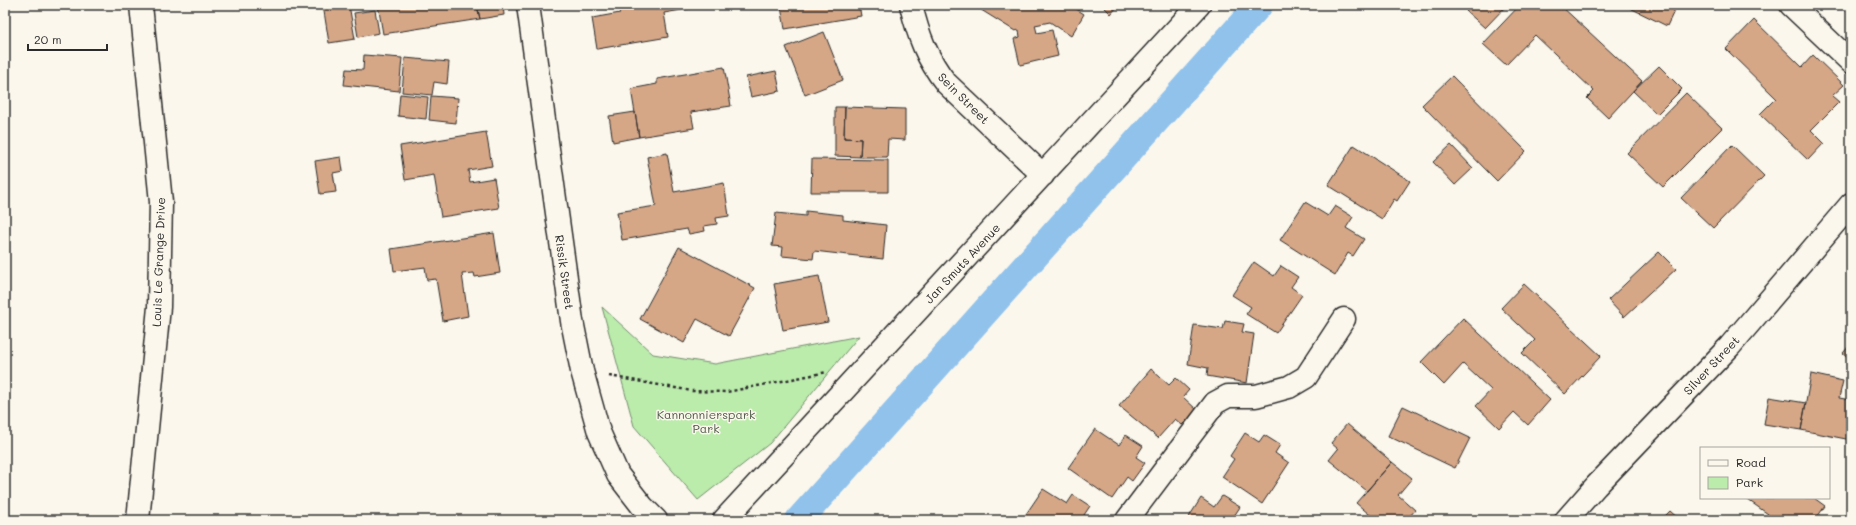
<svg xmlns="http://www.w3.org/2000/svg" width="1856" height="525" font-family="Mali,sans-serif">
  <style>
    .green { fill: #bbecac; stroke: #738c6c }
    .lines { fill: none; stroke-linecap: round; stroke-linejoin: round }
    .canal { stroke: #90c2ec; stroke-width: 28 }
    .building { fill: #d6a787; stroke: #2b2b2b }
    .minor-casing { stroke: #2b2b2b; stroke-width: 25 }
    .primary-casing { stroke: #2b2b2b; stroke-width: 25 }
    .path { stroke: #2b2b2b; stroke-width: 2.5; stroke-dasharray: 3 3; stroke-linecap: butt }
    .minor { stroke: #fbf7ec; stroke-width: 22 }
    .primary { stroke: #fbf7ec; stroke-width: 22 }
    .labels { text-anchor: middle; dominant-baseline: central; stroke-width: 3; stroke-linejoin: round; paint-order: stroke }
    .street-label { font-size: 12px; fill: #2b2b2b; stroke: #fbf7ec }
    .park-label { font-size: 12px; fill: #4f5b4b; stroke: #fbf7ec }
  </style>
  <rect width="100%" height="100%" fill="#fbf7ec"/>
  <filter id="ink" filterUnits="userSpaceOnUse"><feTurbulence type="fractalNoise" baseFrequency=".025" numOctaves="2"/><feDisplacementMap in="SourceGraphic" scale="8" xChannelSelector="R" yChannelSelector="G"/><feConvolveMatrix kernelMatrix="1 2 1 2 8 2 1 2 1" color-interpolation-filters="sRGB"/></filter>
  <g filter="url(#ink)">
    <!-- green -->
    <path class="green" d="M602 307 653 354 715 364 859 336 770 443 698 500 634 426Z"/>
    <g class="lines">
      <!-- canal -->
      <path class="canal" d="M799 520 1259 5"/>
    </g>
    <!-- building -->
    <path class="building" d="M323 5H349L355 39 329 43Z
      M378 5H477L480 19 383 34Z
      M477 5H503L504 15 480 19Z
      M618 5H711L664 13 668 37 597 49 592 18 620 13Z
      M794 5H859L861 16 785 29 781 7Z
      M977 5H1070L1084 14 1071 36 1050 22 1035 25 1037 33 1052 30 1058 56 1020 65 1014 39 1020 37 1019 30 1015 31 978 8Z
      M1102 5H1119L1111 14Z
      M1472 5H1507L1485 28 1466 11Z
      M1520 5H1560L1642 81 1608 118 1587 98 1594 91 1535 35 1506 65 1483 44Z
      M1624 5H1677L1667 26Z
      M375 10 379 33 358 37 354 13Z
      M1754 20 1802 67 1813 55 1844 85 1832 96 1839 102 1811 130 1824 143 1808 160 1760 114 1776 98 1726 49Z
      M824 32 843 80 805 95 786 47Z
      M364 55 402 58 399 91 344 85 346 69 363 70Z
      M405 58 449 62 447 84 434 82 432 95 402 92Z
      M1659 66 1682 89 1657 114 1633 91Z
      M724 67 731 106 691 112 694 128 639 137 631 89 657 84V79Z
      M776 71 780 91 751 97 746 77Z
      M1452 76 1526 151 1497 181 1422 105Z
      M1686 93 1722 128 1663 187 1627 153Z
      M400 94 428 97 426 119 398 116Z
      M431 96 458 98 456 123 429 120Z
      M835 107H845L844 138 861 139 860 157 835 156Z
      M845 107 905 109V140L888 139 887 157H860L861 139 844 138Z
      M635 112 639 137 613 142 609 116Z
      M486 132 492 166 468 170 470 182 494 178 499 208 441 217 434 175 405 180 400 146Z
      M1354 145 1410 181 1397 201 1394 199 1382 219 1328 185Z
      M1451 145 1473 168 1455 185 1433 162Z
      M1732 145 1764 176 1713 228 1681 198Z
      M667 153 674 192 724 183 729 216 716 218 717 224 704 226 705 231 689 234 687 229 622 240 617 212 656 206 647 157Z
      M341 157 343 171 333 173 336 192 320 194 315 161Z
      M812 159 888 160V192H811Z
      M1305 202 1328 216 1335 206 1353 217 1346 228 1364 239 1353 256 1348 253 1335 275 1280 240Z
      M806 211 843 215V220L886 225 883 259 814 251 813 259 782 256 783 247 772 246 776 213 806 216Z
      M494 233 500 273 475 277 474 273 462 274 468 316 443 321 436 279 427 280 425 267 394 271 391 249Z
      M679 247 755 288 729 336 697 319 684 343 640 319Z
      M1659 252 1676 269 1624 317 1608 300Z
      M1254 262 1274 276 1281 266 1298 277 1291 287 1302 295 1276 333 1246 314 1251 307 1232 295Z
      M819 276 828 322 783 330 774 284Z
      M1524 284 1601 356 1565 394 1522 353 1535 340 1501 308Z
      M1463 318 1550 400 1528 425 1514 412 1499 428 1476 406 1491 390 1463 364 1444 385 1421 362Z
      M1225 321 1244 324 1242 332 1254 334 1247 383 1207 376 1208 368 1188 364 1194 325 1223 329Z
      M1851 344V360L1843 353Z
      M1151 369 1169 385 1176 378 1189 390 1183 397 1197 410 1182 425 1175 419 1158 438 1119 406Z
      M1811 374 1843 381 1839 398 1851 400V440L1801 430Z
      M1769 397 1806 403 1801 430 1764 424Z
      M1403 406 1470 438 1455 468 1388 436Z
      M1347 424 1392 462 1367 491 1329 460 1338 449 1331 443Z
      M1095 429 1119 445 1126 435 1143 446 1136 457 1145 463 1132 481 1127 477 1112 499 1068 468Z
      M1245 433 1259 442 1264 435 1280 445 1275 453 1289 463 1262 504 1222 477 1234 459 1230 456Z
      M1392 462 1412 478 1398 495 1415 510 1407 520H1376L1356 503Z
      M1043 489 1067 504 1073 495 1090 506 1084 515 1091 520H1022Z
      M1222 496 1240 507 1232 519 1234 520H1187L1201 498 1214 507Z
      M1745 498H1814L1825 506 1815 520H1765L1768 514Z
      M1670 511 1680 520H1661Z"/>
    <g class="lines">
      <!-- minor casing -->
      <g class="minor-casing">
        <path id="minor" d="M528 5 572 321 582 371 599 432 618 475 642 506 656 520
          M911 5C918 35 927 59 946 83L1043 175
          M1791 5 1851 62
          M724 520 1199 5
          M1127 520 1215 403 1228 396H1256L1289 387 1306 377 1344 319
          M1566 520 1596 486 1730 346 1851 204"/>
      </g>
      <!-- primary casing -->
      <g class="primary-casing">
        <path id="primary" d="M138 520 159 307 161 202 141 5"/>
      </g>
      <!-- path -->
      <path class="path" d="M609 376 692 391 727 392 827 372"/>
      <!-- minor -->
      <use href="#minor" class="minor"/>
      <!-- primary -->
      <use href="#primary" class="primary"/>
    </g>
  </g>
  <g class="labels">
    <!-- street labels -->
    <g class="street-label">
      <text transform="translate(964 98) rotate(45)">Sein Street</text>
      <text transform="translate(158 262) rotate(-88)">Louis Le Grange Drive</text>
      <text transform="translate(962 263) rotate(-47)">Jan Smuts Avenue</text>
      <text transform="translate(565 272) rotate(82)">Rissik Street</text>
      <text transform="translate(1711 365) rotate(-47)">Silver Street</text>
    </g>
    <!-- park labels -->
    <g class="park-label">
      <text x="706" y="414">Kannonnierspark<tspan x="706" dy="14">Park</tspan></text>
    </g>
  </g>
  <!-- margin -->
  <rect width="1856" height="525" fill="none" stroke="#fbf7ec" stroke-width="20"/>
  <rect x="10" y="10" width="1836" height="505" fill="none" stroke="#2b2b2b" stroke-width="1.5" filter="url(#ink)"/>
  <!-- legend -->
  <rect x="1700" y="447" width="130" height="52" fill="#fbf7ec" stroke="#a8a59f"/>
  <rect x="1708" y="460" width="20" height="6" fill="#fbf7ec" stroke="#a8a59f"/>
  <text x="1736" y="467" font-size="12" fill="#2b2b2b">Road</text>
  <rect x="1708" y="477" width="20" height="12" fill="#bbecac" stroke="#a8a59f"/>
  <text x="1736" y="487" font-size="12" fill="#2b2b2b">Park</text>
  <!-- scale -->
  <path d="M28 44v6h79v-6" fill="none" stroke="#2b2b2b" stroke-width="2"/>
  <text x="34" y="44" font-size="12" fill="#2b2b2b" stroke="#fbf7ec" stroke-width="3" paint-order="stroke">20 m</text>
</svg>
